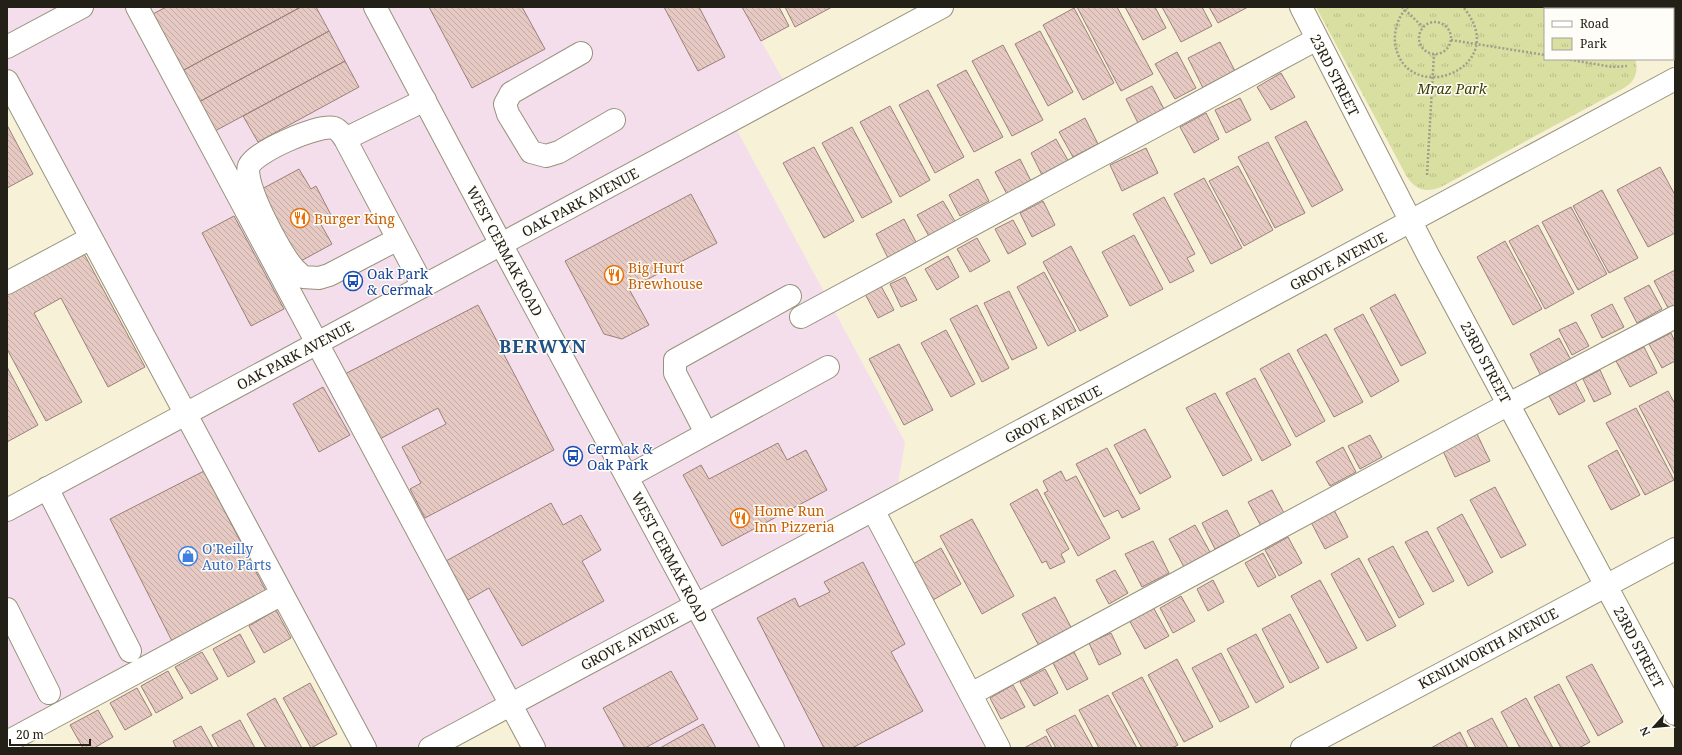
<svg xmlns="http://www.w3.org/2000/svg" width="1682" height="755" font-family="'Noto Serif',serif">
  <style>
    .commercial { fill: #f5deec }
    .park { fill: url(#park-tufts) }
    .building { fill: url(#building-back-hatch); stroke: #9b817a }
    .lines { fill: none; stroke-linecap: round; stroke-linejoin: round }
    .minor-casing { stroke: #97927b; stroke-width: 24 }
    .major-casing { stroke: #97927b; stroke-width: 24 }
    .path { stroke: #a29e8b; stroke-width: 2.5; stroke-dasharray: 2 2; stroke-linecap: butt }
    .minor { stroke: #fff; stroke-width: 22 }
    .major { stroke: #fff; stroke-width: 22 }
    .labels { text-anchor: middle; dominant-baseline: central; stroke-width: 3; stroke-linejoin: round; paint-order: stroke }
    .street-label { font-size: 14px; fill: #222017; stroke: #fefdf8 }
    .park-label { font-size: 14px; font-style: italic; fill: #3c3e01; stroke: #fefdf8 }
    .food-label { font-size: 14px; fill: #c56008; stroke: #fefdf8; text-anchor: start }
    .transit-label { font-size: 14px; fill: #164399; stroke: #fefdf8; text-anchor: start }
    .shop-label { font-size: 14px; fill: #366cbe; stroke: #fefdf8; text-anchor: start }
    .district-label { font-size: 18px; font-weight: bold; letter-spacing: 1px; fill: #1e5284; stroke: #fefdf8 }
  </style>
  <defs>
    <pattern id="park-tufts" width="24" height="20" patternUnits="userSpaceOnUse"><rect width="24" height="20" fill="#d9dea1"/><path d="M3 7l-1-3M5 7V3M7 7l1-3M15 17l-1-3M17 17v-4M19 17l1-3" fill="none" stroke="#babe8a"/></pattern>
    <pattern id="building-back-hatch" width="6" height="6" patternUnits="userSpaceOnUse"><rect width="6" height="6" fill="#e5c9c2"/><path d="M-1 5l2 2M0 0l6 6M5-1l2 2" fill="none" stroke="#c4aca6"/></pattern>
  </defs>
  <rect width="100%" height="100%" fill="#f6f1d7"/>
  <!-- commercial -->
  <path class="commercial" d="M7 7H370L495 242 186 408 7 74Z
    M380 7H742L786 85 503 238Z
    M733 123 905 442 895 501 877 512 1002 748H527L503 703 419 748H370L287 595 7 745V514Z"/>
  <!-- park -->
  <path class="park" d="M1316 7H1550L1554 9H1545V59H1635C1639 72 1635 81 1624 88L1441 187C1426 193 1416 190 1407 177Z"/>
  <!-- building -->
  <path class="building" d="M166 7H301L182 71 151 15Z
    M301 7H316L329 31 199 102 182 71Z
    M429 7H522L545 49 472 88Z
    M664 7H699L725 57 698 71Z
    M742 7H779L789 26 761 41Z
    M785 7H832L795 27Z
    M1077 7H1117L1153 74 1121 91Z
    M1125 7H1155L1166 28 1143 40Z
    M1162 7H1202L1212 26 1181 42Z
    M1209 7H1248L1218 23Z
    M1074 8 1114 83 1083 100 1043 25Z
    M329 31 345 61 215 131 199 102Z
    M1040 31 1073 92 1048 106 1015 44Z
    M1220 42 1235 71 1203 88 1188 58Z
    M1003 45 1043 120 1012 136 972 61Z
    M1177 52 1196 88 1175 99 1155 64Z
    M345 61 359 87 258 142 243 116Z
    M966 70 1003 137 974 152 937 85Z
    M1281 73 1295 97 1271 110 1257 87Z
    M1152 86 1165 111 1139 125 1126 99Z
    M928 90 964 157 935 173 899 105Z
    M1240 98 1251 120 1226 133 1215 110Z
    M890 106 930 180 900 197 860 122Z
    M1206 113 1219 139 1194 153 1180 127Z
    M1085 118 1098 144 1073 157 1059 132Z
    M1306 121 1343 190 1312 207 1275 137Z
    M7 125 33 174 7 188Z
    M852 127 892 202 862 218 822 143Z
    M1056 139 1070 164 1043 177 1031 153Z
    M1268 142 1305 213 1275 228 1238 157Z
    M814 147 854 221 824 238 783 163Z
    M1146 148 1158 173 1122 191 1110 165Z
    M1020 159 1032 183 1008 196 995 172Z
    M1238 166 1273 230 1244 246 1209 181Z
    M1660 167 1675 195V233L1648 247 1617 190Z
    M299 169 311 189 316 186 331 215 319 221 332 244 299 262 260 190Z
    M1204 178 1242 248 1211 264 1174 194Z
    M978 179 989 201 960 216 949 195Z
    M1602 190 1638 258 1609 273 1573 206Z
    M691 194 717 243 629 289 649 325 622 339 604 334 565 261Z
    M1164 197 1195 254 1187 258 1194 271 1170 283 1133 214Z
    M943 201 956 223 930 238 917 215Z
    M1043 201 1055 225 1032 237 1020 213Z
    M1571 207 1607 274 1578 290 1542 222Z
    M234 216 284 309 251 326 202 233Z
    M904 219 916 242 888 258 876 234Z
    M1013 220 1026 244 1008 254 995 229Z
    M1538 225 1574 293 1545 309 1509 241Z
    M1134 235 1163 289 1130 306 1102 252Z
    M977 238 990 261 970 272 957 249Z
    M1505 241 1542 309 1513 325 1477 257Z
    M1071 246 1108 316 1080 331 1043 262Z
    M82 250 145 367 108 387 61 298 34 313 82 402 46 421 7 349V291Z
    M948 256 959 277 937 290 925 269Z
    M1675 270V305L1668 308 1654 281Z
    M1044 272 1076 331 1048 346 1017 287Z
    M905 277 917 300 901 307 890 284Z
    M1649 285 1662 309 1637 323 1624 298Z
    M881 286 894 310 878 318 865 294Z
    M1009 291 1037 348 1012 360 984 303Z
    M1395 294 1426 353 1401 366 1370 308Z
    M1612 304 1624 327 1602 338 1591 315Z
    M478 305 554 450 425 518 410 489 421 483 402 447 446 424 438 408 378 440 343 375Z
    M977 305 1009 368 982 382 950 319Z
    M1363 314 1399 381 1371 397 1334 329Z
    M1576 322 1589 346 1572 355 1559 330Z
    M946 330 975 384 951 397 921 343Z
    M1671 333 1675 342V361L1662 368 1649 344Z
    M1326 334 1363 402 1334 417 1297 350Z
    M1559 338 1571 360 1541 376 1530 354Z
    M899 344 933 410 904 425 869 359Z
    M1644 347 1657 373 1630 387 1616 361Z
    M1289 353 1325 421 1296 437 1260 369Z
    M7 367 38 425 7 442Z
    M1600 370 1611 394 1594 402 1583 379Z
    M1255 378 1291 445 1262 461 1226 393Z
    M1575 382 1585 401 1559 415 1549 396Z
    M323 387 350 435 319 452 293 404Z
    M1668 391 1675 404V475L1639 406Z
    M1215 393 1252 460 1223 476 1186 408Z
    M1636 408 1674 480 1645 495 1606 423Z
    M1145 429 1171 477 1140 494 1114 445Z
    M1477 434 1490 461 1455 477 1443 451Z
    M1370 435 1382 457 1360 469 1348 446Z
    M778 443 787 460 806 450 827 490 722 546 683 475 701 465 709 479Z
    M1343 447 1356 472 1330 486 1316 462Z
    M1107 448 1140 509 1122 518 1118 510 1104 517 1076 464Z
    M1617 450 1640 495 1611 510 1588 466Z
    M204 471 267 593 172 641 110 519Z
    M1061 471 1066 481 1076 476 1110 538 1078 556 1044 493 1048 491 1043 481Z
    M1495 487 1526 545 1501 558 1470 500Z
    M1037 489 1069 549 1061 554 1065 562 1050 569 1046 561 1042 563 1010 504Z
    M1272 490 1285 515 1261 526 1248 502Z
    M551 503 563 525 581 515 601 550 582 561 604 601 522 646 489 588 468 600 446 561Z
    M1227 510 1240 536 1215 549 1202 523Z
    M1334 510 1348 537 1325 549 1311 522Z
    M1462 514 1493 572 1468 586 1437 528Z
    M972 519 1014 596 982 614 940 536Z
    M1195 525 1210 552 1184 567 1169 539Z
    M1427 531 1454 581 1433 592 1405 542Z
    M1288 537 1302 563 1279 576 1265 550Z
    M1153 541 1169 573 1142 587 1125 554Z
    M1393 546 1424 604 1399 618 1368 559Z
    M941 548 961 584 933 600 913 564Z
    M1263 553 1276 577 1258 587 1245 563Z
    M1359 558 1396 626 1367 641 1331 574Z
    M863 562 905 644 891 652 923 711 852 748H824L757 618 795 598 799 607 830 592 824 582Z
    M1115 570 1128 593 1109 604 1096 580Z
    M1213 580 1224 602 1208 611 1197 589Z
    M1320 580 1357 648 1327 663 1291 596Z
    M1181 596 1195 621 1173 633 1160 608Z
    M1055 597 1072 629 1039 646 1022 614Z
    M1153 607 1169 636 1145 649 1129 620Z
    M276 610 291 638 264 653 249 626Z
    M1290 614 1319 668 1290 683 1262 629Z
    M1111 633 1121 654 1099 665 1089 643Z
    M240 634 255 662 228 677 213 649Z
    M1256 634 1284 687 1256 703 1227 649Z
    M202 652 218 679 191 694 175 667Z
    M1074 652 1088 679 1067 690 1053 663Z
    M1221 653 1249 707 1220 722 1192 668Z
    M1177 659 1213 727 1184 742 1148 675Z
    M1592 664 1623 722 1598 736 1566 677Z
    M1045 669 1058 693 1034 706 1020 682Z
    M168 671 183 698 156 713 141 686Z
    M671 671 698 719 645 748H625L603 708Z
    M1142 677 1178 745 1172 748H1142L1112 693Z
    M310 683 337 734 311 748 283 698Z
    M1559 684 1590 742 1579 748H1561L1534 697Z
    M1013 685 1025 707 1001 719 990 698Z
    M137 688 152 715 125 730 110 703Z
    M1108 695 1137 748H1099L1079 710Z
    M275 698 302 748H266L247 714Z
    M1526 698 1553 748H1520L1501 712Z
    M98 710 113 737 94 748H83L70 725Z
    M1075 715 1093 748H1056L1046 730Z
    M1492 718 1508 748H1476L1467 731Z
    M240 720 255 748H219L212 735Z
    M703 724 716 748H660Z
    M201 726 213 748H176L173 741Z
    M1460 732 1468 748H1431Z
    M1046 736 1052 748H1024Z"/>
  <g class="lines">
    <!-- minor casing -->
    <g class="minor-casing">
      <path id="minor" d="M137 7 534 748
        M1301 7 1428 255 1675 714
        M1592 7 1596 9
        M7 47 82 7
        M1673 47 1675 48
        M581 53 511 93 505 104 508 114 531 152 546 156 559 152 614 120
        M7 81 365 748
        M345 139C342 135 340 130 334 128 319 124 256 151 249 166 242 182 280 252 292 266 295 270 299 273 303 277L319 278 329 275 398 239
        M7 283 91 238
        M423 286 345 139 425 100
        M801 317 1317 39
        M706 433 675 373V360L790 296
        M627 477 828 367
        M47 488 130 651
        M7 510 942 7
        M873 510 999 748
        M7 609 49 693
        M971 694 1509 404 1675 317
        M7 742 282 594
        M430 748 1675 79
        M1302 748 1675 549"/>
    </g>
    <!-- major casing -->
    <g class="major-casing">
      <path id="major" d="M375 7 501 244 773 748"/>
    </g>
    <!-- path -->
    <path class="path" d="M1402 7 1423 27
      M1408 7C1398 16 1394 30 1395 43 1405 110 1515 68 1463 7
      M1419 38a16 16 0 1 1 32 0a16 16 0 1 1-32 0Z
      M1451 40 1545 55
      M1566 59 1612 67 1627 66
      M1427 175 1434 54"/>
    <!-- minor -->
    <use href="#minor" class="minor"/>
    <!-- major -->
    <use href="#major" class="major"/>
  </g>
  <!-- icons -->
  <defs>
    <g id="restaurant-ring" transform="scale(1)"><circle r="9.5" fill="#fefdf8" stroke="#e8710a" stroke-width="1.5"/><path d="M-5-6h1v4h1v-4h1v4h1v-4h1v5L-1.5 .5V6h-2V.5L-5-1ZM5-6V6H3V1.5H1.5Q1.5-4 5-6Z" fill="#e8710a"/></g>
    <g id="bus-ring" transform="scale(1)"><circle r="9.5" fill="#fefdf8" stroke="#1a4fb4" stroke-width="1.5"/><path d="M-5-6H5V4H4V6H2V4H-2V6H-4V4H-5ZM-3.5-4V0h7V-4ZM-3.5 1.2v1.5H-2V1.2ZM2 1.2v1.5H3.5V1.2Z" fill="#1a4fb4"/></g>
    <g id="shop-ring" transform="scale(1)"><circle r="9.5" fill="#fefdf8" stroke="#3f7fe0" stroke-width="1.5"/><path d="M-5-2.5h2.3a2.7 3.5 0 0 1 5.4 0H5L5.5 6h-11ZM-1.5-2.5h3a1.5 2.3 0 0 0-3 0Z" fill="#3f7fe0"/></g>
  </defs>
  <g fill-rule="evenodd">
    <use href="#restaurant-ring" x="300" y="218"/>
    <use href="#restaurant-ring" x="614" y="275"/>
    <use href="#bus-ring" x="353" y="281"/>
    <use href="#bus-ring" x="573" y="456"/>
    <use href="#restaurant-ring" x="740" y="518"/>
    <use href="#shop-ring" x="188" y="556"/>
  </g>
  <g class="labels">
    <!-- street labels -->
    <g class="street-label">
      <text transform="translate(1335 75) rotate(63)">23RD STREET</text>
      <text transform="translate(580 202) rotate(-28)">OAK PARK AVENUE</text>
      <text transform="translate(505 251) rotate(62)">WEST CERMAK ROAD</text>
      <text transform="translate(1338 261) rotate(-28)">GROVE AVENUE</text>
      <text transform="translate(295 355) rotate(-28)">OAK PARK AVENUE</text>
      <text transform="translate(1486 362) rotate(62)">23RD STREET</text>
      <text transform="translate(1053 414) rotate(-28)">GROVE AVENUE</text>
      <text transform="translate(670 557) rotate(62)">WEST CERMAK ROAD</text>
      <text transform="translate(629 641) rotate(-28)">GROVE AVENUE</text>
      <text transform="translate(1639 647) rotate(62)">23RD STREET</text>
      <text transform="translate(1488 648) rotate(-28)">KENILWORTH AVENUE</text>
    </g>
    <!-- park labels -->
    <g class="park-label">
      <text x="1452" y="88">Mraz Park</text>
    </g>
    <!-- food labels -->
    <g class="food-label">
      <text x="314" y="218">Burger King</text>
      <text x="628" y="267">Big Hurt<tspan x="628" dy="16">Brewhouse</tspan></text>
      <text x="754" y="510">Home Run<tspan x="754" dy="16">Inn Pizzeria</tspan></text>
    </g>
    <!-- transit labels -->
    <g class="transit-label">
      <text x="367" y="273">Oak Park<tspan x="367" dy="16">&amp; Cermak</tspan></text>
      <text x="587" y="448">Cermak &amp;<tspan x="587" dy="16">Oak Park</tspan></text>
    </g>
    <!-- shop labels -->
    <g class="shop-label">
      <text x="202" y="548">O'Reilly<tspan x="202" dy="16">Auto Parts</tspan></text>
    </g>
    <!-- district labels -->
    <g class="district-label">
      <text x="543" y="346">BERWYN</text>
    </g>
  </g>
  <!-- border -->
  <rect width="1682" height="755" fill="none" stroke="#222017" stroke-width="16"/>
  <!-- legend -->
  <rect x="1544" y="8" width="130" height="52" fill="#fefdf8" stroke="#a6a59e"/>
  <rect x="1552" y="21" width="20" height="6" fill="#ffffff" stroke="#a6a59e"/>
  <text x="1580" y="28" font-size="12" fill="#222017">Road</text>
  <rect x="1552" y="38" width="20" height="12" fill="url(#park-tufts)" stroke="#a6a59e"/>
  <text x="1580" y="48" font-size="12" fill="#222017">Park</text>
  <!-- north arrow -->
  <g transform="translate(1654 727) rotate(243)" stroke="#fefdf8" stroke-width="3" paint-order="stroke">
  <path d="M0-3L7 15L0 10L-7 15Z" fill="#222017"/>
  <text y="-6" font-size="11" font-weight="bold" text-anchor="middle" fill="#222017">N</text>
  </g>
  <!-- scale -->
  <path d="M10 739v6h80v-6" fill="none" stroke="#222017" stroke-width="2"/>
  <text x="16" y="739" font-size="12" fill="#222017" stroke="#fefdf8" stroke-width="3" paint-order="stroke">20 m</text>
</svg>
